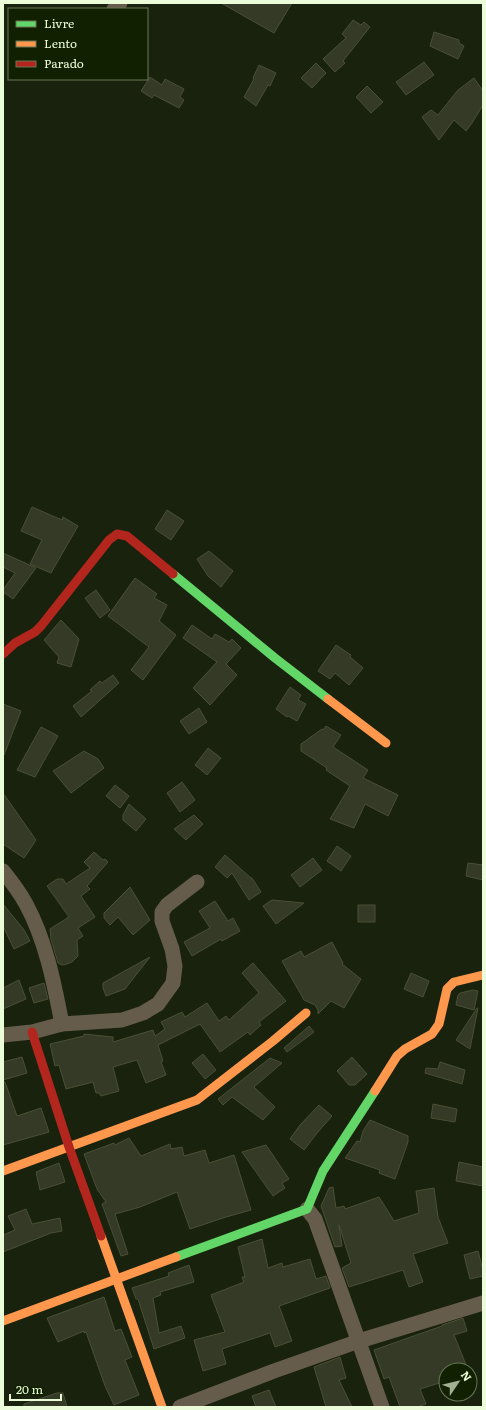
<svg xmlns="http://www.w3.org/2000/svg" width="486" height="1410" font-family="Literata,serif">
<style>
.building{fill:#343a25;stroke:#4a4f35}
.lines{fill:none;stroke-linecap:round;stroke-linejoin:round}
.street{stroke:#665c4c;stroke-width:15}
.fast{stroke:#63d668;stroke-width:9}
.slow{stroke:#ff974d;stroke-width:9}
.jam{stroke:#b3261e;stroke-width:9}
</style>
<rect width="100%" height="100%" fill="#19220d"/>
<g class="building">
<polygon points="221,3 292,3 274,33"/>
<polygon points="353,20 361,25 364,22 370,27 343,61 345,63 335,72 323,59 346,38 342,34"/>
<polygon points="434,32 459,40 459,43 464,46 458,59 430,46"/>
<polygon points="424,62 434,75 406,95 396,82"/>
<polygon points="316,63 326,73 312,88 301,78"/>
<polygon points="259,65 276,73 270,86 268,85 256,106 244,97 254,79 253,78"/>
<polygon points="150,77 162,85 165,79 184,89 180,97 184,100 179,108 154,95 152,98 141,91"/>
<polygon points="474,78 483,91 483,105 472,123 466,131 454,120 439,140 422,117 431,110 438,115 458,90"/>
<polygon points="367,86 383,102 371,113 356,97"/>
<polygon points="32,507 62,520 63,517 78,526 51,573 30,564 42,540 21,531"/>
<polygon points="167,510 184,521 171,540 155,529"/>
<polygon points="209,551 233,571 221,587 208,576 197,559"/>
<polygon points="3,553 36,568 13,599 3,592 3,590 15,573 3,567"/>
<polygon points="135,578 157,594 154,598 167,605 159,621 176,635 143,680 131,670 149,647 108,616"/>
<polygon points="96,590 110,610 100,618 85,598"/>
<polygon points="61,620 79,639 71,667 57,663 59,657 44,640"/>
<polygon points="192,625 212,639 215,634 229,642 232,639 241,648 226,664 237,675 210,705 193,688 217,662 183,638"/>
<polygon points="336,645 351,655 350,657 363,668 349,685 335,673 330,679 318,671"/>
<polygon points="113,675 119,683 81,717 73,706 92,691 90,690 100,681 102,683"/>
<polygon points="290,687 301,695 298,700 306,704 297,721 288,716 287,717 276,709"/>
<polygon points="3,704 21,711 4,755 3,755"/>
<polygon points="199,708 207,722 189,734 180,721"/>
<polygon points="326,726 341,735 333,747 368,770 363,778 398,795 388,816 365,804 354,828 330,819 350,786 326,770 327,768 301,751 301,744 322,729 323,730"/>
<polygon points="41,727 58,736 35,777 17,770"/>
<polygon points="208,748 221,758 207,775 195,765"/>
<polygon points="84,751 98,759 104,768 71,793 53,771"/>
<polygon points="182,782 195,800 180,812 167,793"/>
<polygon points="115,785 129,796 120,808 106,796"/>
<polygon points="3,793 36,840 24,858 3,844"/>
<polygon points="129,804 146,819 136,831 123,820 123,815"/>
<polygon points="194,815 203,824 186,840 174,829"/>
<polygon points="337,846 351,856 341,871 327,861"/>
<polygon points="94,852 103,860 105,859 108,862 87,886 90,889 81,896 95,917 78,928 83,936 77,940 78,956 72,962 67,964 62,965 58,963 51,939 50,929 69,917 47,886 57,879 63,879 66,884 90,868 84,862"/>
<polygon points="225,855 251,878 252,878 261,892 249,900 232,873 227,878 215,867"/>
<polygon points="313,858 322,870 300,887 291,875"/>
<polygon points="468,863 483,865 483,880 466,876"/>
<polygon points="130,887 150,920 133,935 118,917 110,925 104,918 104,913"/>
<polygon points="272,900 304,903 276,924 263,906"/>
<polygon points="215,901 228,921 233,918 240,931 222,941 221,939 192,956 184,942 210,928 199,911"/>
<polygon points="3,904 24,930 30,941 14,949 3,926"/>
<rect x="358" y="905" width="17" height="17"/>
<polygon points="332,942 343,963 342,964 361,979 344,1008 331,1001 318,1014 318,1010 315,1005 304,1000 282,961 301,951 304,957"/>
<polygon points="150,957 125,989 106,996 103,988 103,983"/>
<polygon points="253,963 286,1001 259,1022 261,1025 250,1035 248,1032 220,1052 200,1024 158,1045 163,1061 161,1062 166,1075 146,1083 137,1060 113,1067 119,1091 101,1096 99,1093 96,1093 93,1082 66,1089 59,1065 55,1066 50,1044 84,1036 84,1034 113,1037 113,1042 153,1030 155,1036 165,1029 161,1022 182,1012 185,1017 207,1003 219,1021 226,1016 229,1020 259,993 242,973"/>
<polygon points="411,973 429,981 423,997 404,989"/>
<polygon points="19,980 26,999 3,1009 3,988"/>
<polygon points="44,983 48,999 34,1003 29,988"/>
<polygon points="473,990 478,991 474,1010 456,1005 458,995 460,993"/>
<polygon points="477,1008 478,1008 470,1049 456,1040"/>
<polygon points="309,1026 314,1032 287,1052 284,1048"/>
<polygon points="203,1054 216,1070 205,1079 192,1063"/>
<polygon points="22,1057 27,1073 3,1080 3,1062"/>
<polygon points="352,1057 367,1074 355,1085 349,1085 337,1071"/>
<polygon points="270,1058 282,1063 254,1087 275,1107 263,1120 232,1097 223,1105 218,1099"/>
<polygon points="440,1062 465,1070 462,1084 425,1073 426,1068 438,1069"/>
<polygon points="3,1082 5,1082 17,1116 41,1108 49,1132 3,1145"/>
<polygon points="433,1104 457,1109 455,1122 431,1118"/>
<polygon points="319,1105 332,1116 317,1133 304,1150 290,1139 300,1125"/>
<polygon points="370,1120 408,1136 408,1142 395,1179 379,1173 380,1170 345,1158 357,1141 360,1142 363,1131"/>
<polygon points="129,1138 141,1156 170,1144 171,1149 182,1147 184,1156 205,1150 209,1163 234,1155 251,1210 226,1217 190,1229 177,1192 140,1207 115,1214 128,1254 121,1256 102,1204 106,1202 97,1189 84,1154 114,1143 115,1145"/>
<polygon points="266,1145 289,1179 282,1183 285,1188 273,1196 242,1152"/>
<polygon points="459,1162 483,1167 483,1186 456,1181"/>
<polygon points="59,1163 65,1182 40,1190 36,1172"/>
<polygon points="333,1187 336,1208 344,1206 345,1209 379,1197 394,1221 419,1213 416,1191 434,1188 438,1217 448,1243 413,1254 423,1282 409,1287 403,1270 349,1287 342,1268 351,1263 339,1225 342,1246 335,1247 321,1206 329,1188"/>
<polygon points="26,1209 32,1224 60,1218 62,1231 51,1233 3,1252 3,1235 15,1230 8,1216"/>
<polygon points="262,1239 268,1268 282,1263 283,1267 310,1259 316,1279 326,1276 330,1288 279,1306 292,1341 275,1347 270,1333 222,1349 226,1364 203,1371 194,1340 225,1332 211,1295 244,1282 242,1277 245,1277 238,1247"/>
<polygon points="478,1251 483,1270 483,1276 470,1279 464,1255"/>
<polygon points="189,1265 194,1282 160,1292 161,1295 153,1298 159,1333 181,1326 185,1338 154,1349 138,1299 136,1299 132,1288 169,1276 168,1273"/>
<polygon points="104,1297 115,1331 121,1329 132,1357 125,1360 139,1395 114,1405 105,1386 86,1332 84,1333 84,1331 58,1342 47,1318"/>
<polygon points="463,1318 467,1331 454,1335 468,1370 446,1370 446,1381 420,1389 426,1404 417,1407 400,1407 389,1377 384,1379 374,1350 442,1326 442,1325"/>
<polygon points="340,1357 346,1378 339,1380 352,1407 326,1407 314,1367"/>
<polygon points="269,1390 276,1407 256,1407 252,1396"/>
<polygon points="57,1393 63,1393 67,1407 24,1407 24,1404"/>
</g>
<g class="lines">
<g class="street">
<polyline points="114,9 120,3"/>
<path d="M3 871C11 881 20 893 26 904 46 941 54 983 62 1024"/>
<polyline points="3,1035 32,1032 62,1024 122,1020 143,1013 158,1004 173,983 175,966 172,949 162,921 162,912 167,905 197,882"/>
<polyline points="307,1209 315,1219 382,1407"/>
<polyline points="180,1407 274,1371 359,1341 483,1303"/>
</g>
<g class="fast">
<polyline points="173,574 275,658 328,699"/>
<polyline points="176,1257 307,1209 323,1171 375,1091"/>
</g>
<g class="slow">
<polyline points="328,699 386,743"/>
<polyline points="375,1091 397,1056 405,1049 432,1034 439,1024 447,989 454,982 483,975"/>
<polyline points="3,1171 197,1100 273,1041 306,1013"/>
<polyline points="101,1236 162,1407"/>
<polyline points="3,1321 176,1257"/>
</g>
<g class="jam">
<polyline points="3,654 15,643 35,632 41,626 109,540 117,534 127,536 173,574"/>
<polyline points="32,1032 69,1147 101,1236"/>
</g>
</g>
<rect width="486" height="1410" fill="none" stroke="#eafcd8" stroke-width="8"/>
<rect x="8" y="8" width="140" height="72" fill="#112000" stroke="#687856"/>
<rect x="16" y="21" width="20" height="6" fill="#63d668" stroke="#687856"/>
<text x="44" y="28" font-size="12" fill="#eafcd8">Livre</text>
<rect x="16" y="41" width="20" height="6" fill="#ff974d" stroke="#687856"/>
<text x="44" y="48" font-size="12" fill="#eafcd8">Lento</text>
<rect x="16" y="61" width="20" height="6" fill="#b3261e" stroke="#687856"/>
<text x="44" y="68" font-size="12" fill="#eafcd8">Parado</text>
<g transform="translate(458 1382) rotate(55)"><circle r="19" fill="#112000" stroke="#687856"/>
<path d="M0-3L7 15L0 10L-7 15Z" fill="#a1b091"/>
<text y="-6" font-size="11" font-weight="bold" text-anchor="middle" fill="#eafcd8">N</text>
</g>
<path d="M10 1394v6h51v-6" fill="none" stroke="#eafcd8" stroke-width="2"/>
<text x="16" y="1394" font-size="12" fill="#eafcd8" stroke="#112000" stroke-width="3" paint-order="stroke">20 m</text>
</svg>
